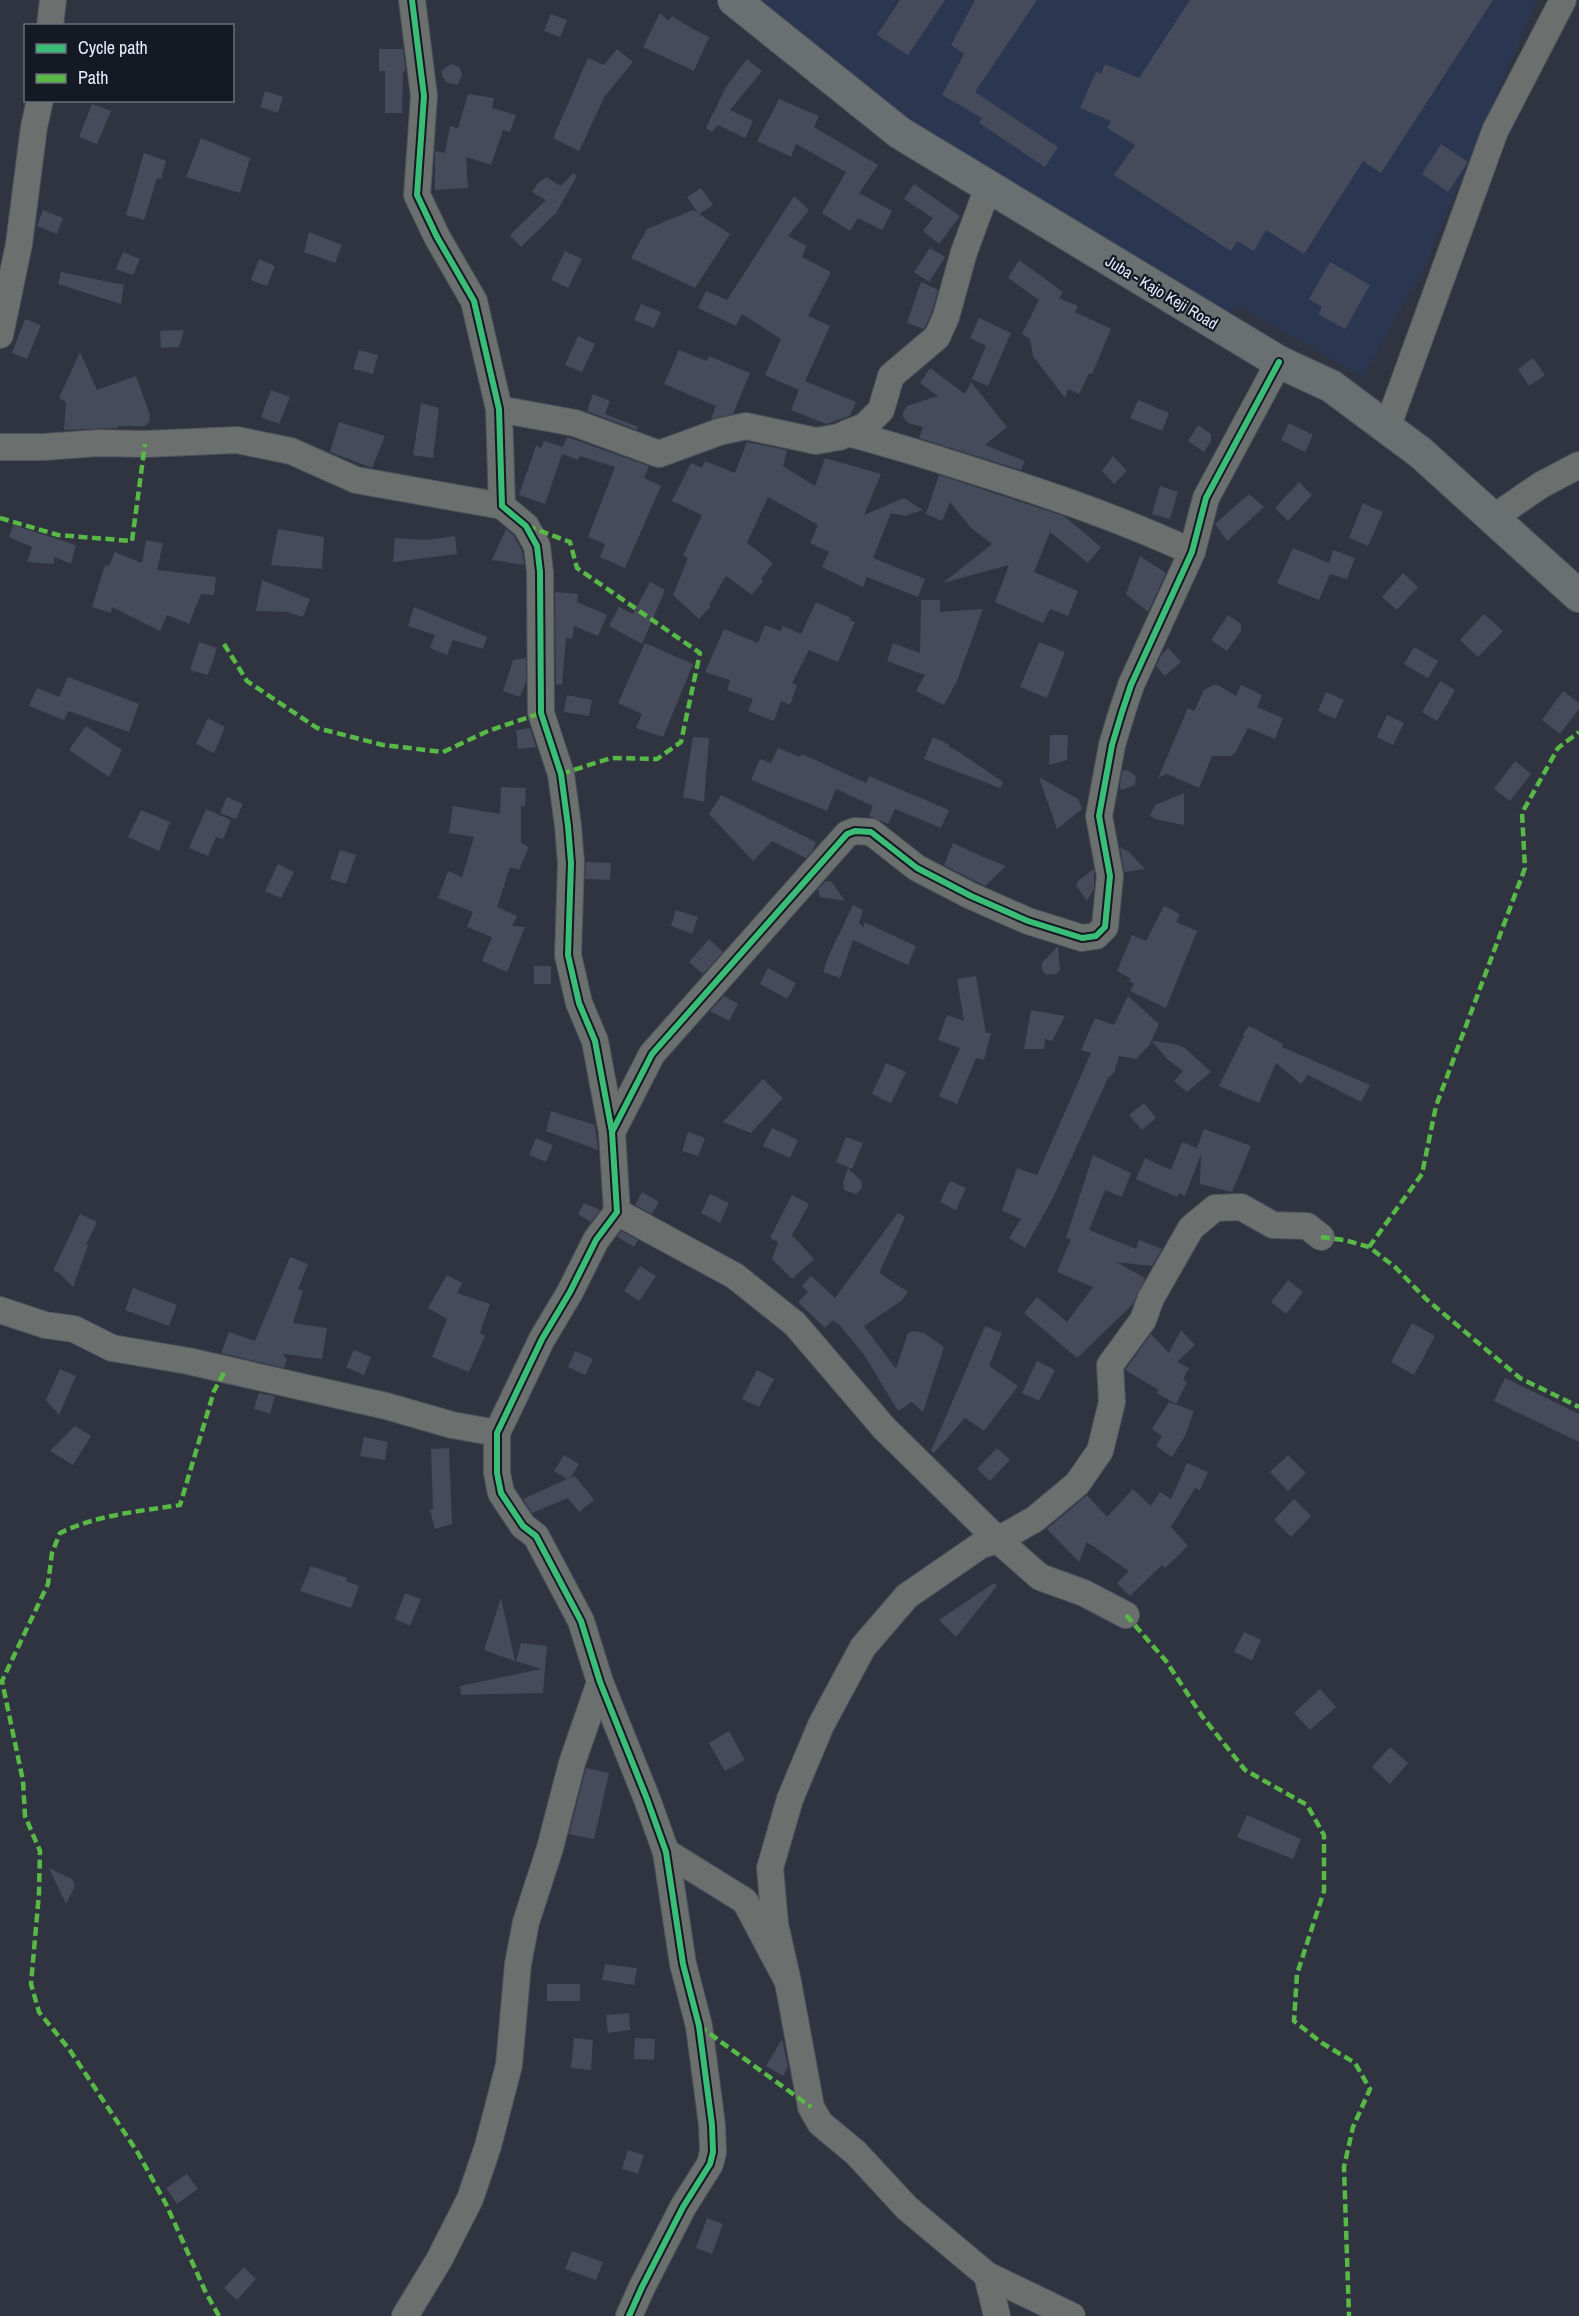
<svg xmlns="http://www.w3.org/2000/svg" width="1579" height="2316" font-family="'Archivo Narrow',sans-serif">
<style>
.built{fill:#2b3650}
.building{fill:#454b5a}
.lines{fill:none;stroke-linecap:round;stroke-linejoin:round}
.minor-casing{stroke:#4e525c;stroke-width:28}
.major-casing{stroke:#4e525c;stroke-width:34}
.minor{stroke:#6b6f6e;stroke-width:26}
.major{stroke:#6a7072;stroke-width:32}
.quiet{stroke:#58b947;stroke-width:4.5;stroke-dasharray:9 4.5;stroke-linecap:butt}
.cycleway-casing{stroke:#141924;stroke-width:10}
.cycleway{stroke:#3abd76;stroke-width:6}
.labels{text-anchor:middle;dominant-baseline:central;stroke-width:4.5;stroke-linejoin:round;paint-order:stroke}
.street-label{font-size:16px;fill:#e5ecfc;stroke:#141924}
</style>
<rect width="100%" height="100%" fill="#2f3440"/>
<polygon class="built" points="718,0 1537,0 1425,266 1363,377 1236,305 1221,328 783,59"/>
<g class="building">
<polygon points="900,0 945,0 908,55 877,35"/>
<polygon points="975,0 1037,0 975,92 1058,147 1045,167 979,123 982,118 942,95 964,54 951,45"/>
<polygon points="1190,0 1493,0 1381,173 1363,161 1304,254 1266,230 1254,251 1237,241 1231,251 1114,175 1135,145 1107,128 1111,121 1080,108 1096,72 1101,74 1105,64 1139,78"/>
<polygon points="660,13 669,21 672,16 691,28 709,37 694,71 643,47"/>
<polygon points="551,14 567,20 560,37 544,31"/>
<polygon points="379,49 403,49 405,67 405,71 403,71 402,113 385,113 385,71 379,71"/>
<polygon points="617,49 633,62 605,96 579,151 553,138 588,58 604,65"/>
<polygon points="747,59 762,71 730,110 753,121 745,138 718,125 712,132 706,128 726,87"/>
<polygon points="451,64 459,67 462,74 458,85 446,82 443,77 441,71"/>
<polygon points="265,91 283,97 278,113 260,107"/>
<polygon points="468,94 494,98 492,108 516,115 510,132 503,130 491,165 466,157 468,188 435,190 435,151 445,153 450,126 458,128"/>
<polygon points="779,99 819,116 814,127 878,165 859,193 892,211 882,230 858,218 850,231 822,213 846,172 796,144 791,157 757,141"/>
<polygon points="92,104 111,111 97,144 79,137"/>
<polygon points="201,138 250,158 240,193 186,177"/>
<polygon points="1441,144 1468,162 1448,192 1422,174"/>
<polygon points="144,153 166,161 161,179 157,178 144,220 126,215"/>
<polygon points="573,173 577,176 556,213 521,247 510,235 546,200 532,192 538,183 546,177 561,186"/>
<polygon points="914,184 960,216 939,244 923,231 933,218 904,199"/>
<polygon points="701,188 713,205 699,214 730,234 695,288 631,258 647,229 693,210 698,213 687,197"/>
<polygon points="794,196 809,210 788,236 807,246 802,257 831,272 808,316 830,326 805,381 856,402 850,416 826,424 791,410 799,390 765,375 781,339 742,314 736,326 698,308 706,291 727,300"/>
<polygon points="43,210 63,218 57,234 37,226"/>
<polygon points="309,232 342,245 335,263 304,252"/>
<polygon points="930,248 945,257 929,282 914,272"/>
<polygon points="565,251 582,259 568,288 551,280"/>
<polygon points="123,252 140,259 133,275 116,269"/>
<polygon points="259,259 275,266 267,286 251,280"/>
<polygon points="1019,260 1063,292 1059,298 1078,306 1075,312 1111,329 1092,374 1089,373 1079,394 1068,389 1065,398 1033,356 1030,339 1022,334 1039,300 1008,278"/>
<polygon points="1330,262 1370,285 1345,329 1318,314 1322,307 1309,299"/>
<polygon points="61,272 124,285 121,304 58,284"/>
<polygon points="921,282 938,290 932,312 924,329 907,323"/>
<polygon points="641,304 661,312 654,328 634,320"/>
<polygon points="979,318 1011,333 988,386 972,379 986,346 970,338"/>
<polygon points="25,319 41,325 27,359 12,353"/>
<polygon points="184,330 179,347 161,348 160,331"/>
<polygon points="578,336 595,344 582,372 565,365"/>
<polygon points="359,350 378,355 373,374 353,369"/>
<polygon points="679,350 707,361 709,356 750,373 733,414 711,419 716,406 664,384"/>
<polygon points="80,352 97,390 136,376 150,415 149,422 145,426 118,426 118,428 64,430 66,402 59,398"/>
<polygon points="1533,358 1545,375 1529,386 1518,369"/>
<polygon points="930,368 965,394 971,382 1007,427 985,445 1025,461 1021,470 919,438 923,427 908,423 903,417 903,413 907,406 938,396 920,383"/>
<polygon points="271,390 290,397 279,424 261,417"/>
<polygon points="593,394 610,401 605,414 638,427 637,430 587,411"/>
<polygon points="1138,400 1169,413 1162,431 1130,418"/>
<polygon points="421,403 439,408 433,458 413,455"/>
<polygon points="339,422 385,436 372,468 330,452"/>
<polygon points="1289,423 1313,435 1305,452 1281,440"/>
<polygon points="1198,425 1211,434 1211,441 1204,452 1188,441"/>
<polygon points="567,437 649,466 644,478 661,486 625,568 600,557 605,544 588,537 615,467 580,456 578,460 562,454 545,504 519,495 536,446 541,448 544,441 563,447"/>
<polygon points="747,442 787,450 783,466 815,486 825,458 881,474 864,515 904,498 923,510 905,516 891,513 873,558 925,579 918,597 867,577 863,587 822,567 829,552 810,543 818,525 768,497 747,543 773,563 761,579 763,581 752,595 726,576 709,605 711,606 699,619 673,595 688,558 683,556 702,515 672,501 691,463 702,468 705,461 735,473"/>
<polygon points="1113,456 1127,471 1114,484 1102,471"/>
<polygon points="939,475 1064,516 1101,547 1088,563 1050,532 1034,572 1078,591 1068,616 1050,609 1043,623 995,602 1009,565 943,583 992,544 971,528 950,502 942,521 926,514"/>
<polygon points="1299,482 1312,495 1288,521 1275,508"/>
<polygon points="1160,486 1178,492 1170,519 1152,514"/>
<polygon points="1249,494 1264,507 1227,541 1215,524"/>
<polygon points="1363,503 1383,512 1368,546 1349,538"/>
<polygon points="13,525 76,545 71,564 54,557 54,564 27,562 32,547 9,537"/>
<polygon points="278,529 324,537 322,569 271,565"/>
<polygon points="506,529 514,536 522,551 524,565 492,560"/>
<polygon points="455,536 457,554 393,562 395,538 427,540"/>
<polygon points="146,540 163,543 157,570 216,577 214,595 201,594 189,624 167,615 160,631 112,607 111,613 92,607 105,565 109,566 115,552 142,563"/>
<polygon points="1293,548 1329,563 1333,550 1355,558 1347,579 1330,574 1319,600 1277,583"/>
<polygon points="1140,556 1166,573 1148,612 1126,594"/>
<polygon points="1403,573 1418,587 1397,610 1382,597"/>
<polygon points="262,580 310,599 303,617 287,612 256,611"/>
<polygon points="650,582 665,590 642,644 609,626 619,607 633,614"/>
<polygon points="555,592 578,594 577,602 607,615 598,636 574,626 572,639 566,638 562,685 556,684"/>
<polygon points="921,600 940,600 940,612 983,609 957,681 944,705 916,691 925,675 887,661 893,643 920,653"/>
<polygon points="816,602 851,618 850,620 855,622 838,662 809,650 792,683 797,685 790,705 781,701 774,721 748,711 753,699 727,690 730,680 705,672 724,629 758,643 765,625 780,631 783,626 801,634"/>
<polygon points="414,607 487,637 483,649 453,640 447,655 430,648 435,635 408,626"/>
<polygon points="1484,614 1503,631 1478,657 1460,640"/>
<polygon points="1228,615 1241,624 1241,631 1227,651 1211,640"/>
<polygon points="199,642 217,648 208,675 190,670"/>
<polygon points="1039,642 1065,652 1047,698 1020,687"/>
<polygon points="645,643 693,664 663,737 636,728 642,714 618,703"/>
<polygon points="1414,647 1438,661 1428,678 1404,664"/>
<polygon points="1168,648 1181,662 1165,676 1156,666 1162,654"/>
<polygon points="526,658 526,682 520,697 503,691 513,660"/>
<polygon points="68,677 139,704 129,732 68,711 64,720 29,706 37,688 59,697"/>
<polygon points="1440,681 1455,690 1437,721 1422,712"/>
<polygon points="1213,685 1218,685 1236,696 1241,685 1262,695 1257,707 1283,718 1275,739 1248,728 1235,753 1231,756 1212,756 1199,788 1167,774 1158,778 1188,708 1194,711 1204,690"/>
<polygon points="1563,691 1579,703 1579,709 1560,734 1542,720"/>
<polygon points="1326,692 1344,700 1335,719 1318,711"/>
<polygon points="567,695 592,700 589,716 564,712"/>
<polygon points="1387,715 1404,723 1393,745 1377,737"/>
<polygon points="208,718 225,727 214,753 196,744"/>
<polygon points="86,726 122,750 109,777 69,750"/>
<polygon points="530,728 536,747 518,749 516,730"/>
<polygon points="1050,735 1068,735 1067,760 1049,765"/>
<polygon points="693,737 709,738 704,802 683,797"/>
<polygon points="933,737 950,745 949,747 956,750 1003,782 1000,788 924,759"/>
<polygon points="778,748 800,757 802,754 866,783 869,776 949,810 941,828 895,809 888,824 869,816 873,806 836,789 827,811 751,780 760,759 771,763"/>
<polygon points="1515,761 1531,774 1510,801 1494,789"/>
<polygon points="1127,770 1136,776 1135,785 1121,790 1120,785 1122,771"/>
<polygon points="1039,777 1078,799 1080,803 1082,809 1057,829"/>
<polygon points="501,787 526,788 525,806 521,806 521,843 529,847 519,870 510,867 497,907 517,916 512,926 525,927 507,972 482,961 492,937 467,927 473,912 438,898 448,871 462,877 474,837 449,833 453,806 500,814"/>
<polygon points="1184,793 1184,825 1158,820 1150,816 1155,805"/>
<polygon points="721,795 816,842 812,851 806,858 772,841 753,861 709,814"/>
<polygon points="227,797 243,804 236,819 220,813"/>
<polygon points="206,809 231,820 223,839 216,837 208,856 189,848"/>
<polygon points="141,810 170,822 159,851 128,837"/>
<polygon points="953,843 981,856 1006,866 985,886 944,865"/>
<polygon points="1120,847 1129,852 1145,869 1124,872"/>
<polygon points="340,850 356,855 346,884 330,879"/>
<polygon points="586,862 611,863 610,880 585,879"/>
<polygon points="278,864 294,872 281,898 265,891"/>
<polygon points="1094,869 1094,889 1087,901 1076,885 1079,880"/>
<polygon points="826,881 831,881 845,901 820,897 818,889"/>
<polygon points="853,905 863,910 859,922 863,928 864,922 916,946 908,965 853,940 840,978 823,972 829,955"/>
<polygon points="1164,906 1180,914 1176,922 1197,931 1166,1008 1130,991 1134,984 1129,981 1131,979 1117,971 1132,935 1146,941"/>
<polygon points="676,910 698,917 692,934 671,926"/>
<polygon points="709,939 723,952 703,974 689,962"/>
<polygon points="1058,946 1060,970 1056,974 1047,975 1042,970 1042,963"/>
<rect x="534" y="966" width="17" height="18"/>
<polygon points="768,968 796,983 787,999 760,984"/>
<polygon points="976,976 986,1033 991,1033 984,1060 976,1058 957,1104 939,1096 960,1048 938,1040 947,1015 964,1021 957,979"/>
<polygon points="724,996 738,1004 729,1021 710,1011"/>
<polygon points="1128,996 1159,1024 1150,1044 1136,1059 1119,1056 1114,1073 1108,1078 1053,1198 1025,1248 1009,1238 1021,1219 1002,1211 1017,1168 1037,1175 1091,1053 1081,1050 1095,1018 1114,1025"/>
<polygon points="1031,1010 1065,1016 1052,1041 1045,1039 1044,1049 1024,1049"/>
<polygon points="1249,1026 1283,1044 1282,1047 1370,1085 1361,1102 1308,1075 1301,1084 1276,1063 1259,1103 1219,1086 1244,1036 1243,1034"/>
<polygon points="1152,1041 1175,1044 1185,1048 1211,1072 1187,1092 1174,1081 1183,1071 1167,1059"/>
<polygon points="886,1063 906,1072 891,1103 872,1094"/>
<polygon points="763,1079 783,1098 751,1133 723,1122"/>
<polygon points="1144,1103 1156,1118 1142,1130 1129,1115"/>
<polygon points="551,1111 595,1125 598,1150 546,1131"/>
<polygon points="772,1128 798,1140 790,1158 763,1146"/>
<polygon points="1204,1129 1251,1146 1232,1192 1200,1184 1201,1154 1185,1196 1179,1193 1177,1197 1136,1179 1145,1158 1171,1170 1182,1142 1197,1148"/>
<polygon points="688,1132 705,1138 698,1156 682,1151"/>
<polygon points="846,1137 863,1143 852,1169 836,1162"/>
<polygon points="536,1138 553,1145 546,1162 529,1155"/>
<polygon points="1093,1155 1131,1173 1122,1197 1105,1190 1089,1230 1136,1249 1139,1240 1162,1249 1152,1266 1116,1262 1145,1278 1133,1304 1077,1358 1024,1313 1037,1297 1067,1322 1093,1287 1057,1272 1071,1239 1066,1238"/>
<polygon points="848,1168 862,1182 862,1188 856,1194 844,1190 843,1183"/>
<polygon points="950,1181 966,1188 956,1210 940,1202"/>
<polygon points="642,1192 659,1202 652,1214 635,1205"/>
<polygon points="710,1194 729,1203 720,1223 701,1213"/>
<polygon points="792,1195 809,1204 792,1235 814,1259 792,1279 772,1259 778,1242 770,1238"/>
<polygon points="584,1203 600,1210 591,1222 578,1214"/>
<polygon points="898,1213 905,1217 879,1273 908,1292 901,1301 864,1326 875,1341 874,1343 876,1342 896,1369 908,1333 915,1331 924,1333 944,1347 923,1412 912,1402 898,1411 865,1356 837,1322 836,1323 833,1320 825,1328 798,1302 808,1292 802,1286 811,1276 835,1298"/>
<polygon points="80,1214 97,1222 86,1245 88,1245 73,1287 58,1272 53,1271"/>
<polygon points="621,1231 638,1240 634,1247 617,1237"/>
<polygon points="290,1257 308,1264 298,1289 303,1291 293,1323 327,1328 322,1359 284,1354 284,1357 287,1358 284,1368 221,1353 229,1332 255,1341"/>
<polygon points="640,1266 656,1276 639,1301 624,1291"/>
<polygon points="447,1275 462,1283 457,1293 490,1304 480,1333 485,1336 469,1372 432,1357 447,1319 428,1308"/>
<polygon points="1288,1280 1303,1292 1286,1314 1271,1302"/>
<polygon points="133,1288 177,1305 169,1326 125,1310"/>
<polygon points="1412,1323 1435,1336 1414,1375 1391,1362"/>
<polygon points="985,1326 1002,1333 989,1366 1018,1386 984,1431 965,1418 934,1453 931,1451"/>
<polygon points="1181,1330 1195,1345 1177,1362 1189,1368 1183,1379 1187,1382 1176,1404 1157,1393 1159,1390 1125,1370 1151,1334 1169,1353"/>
<polygon points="354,1350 371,1357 364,1375 346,1367"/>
<polygon points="575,1351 593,1359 585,1375 568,1367"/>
<polygon points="1037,1361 1055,1370 1039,1401 1022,1393"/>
<polygon points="60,1369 76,1376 59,1415 46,1400"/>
<polygon points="757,1370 774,1379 759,1407 742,1399"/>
<polygon points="1505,1378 1579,1414 1579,1442 1494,1401"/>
<polygon points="259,1393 275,1396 270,1414 254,1409"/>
<polygon points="1169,1402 1194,1411 1185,1436 1172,1457 1156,1446 1162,1436 1152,1429"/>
<polygon points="75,1426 91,1436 73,1465 50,1451"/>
<polygon points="364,1437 388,1442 385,1460 360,1456"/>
<polygon points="449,1448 452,1524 435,1529 430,1510 433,1509 431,1449"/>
<polygon points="997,1448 1010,1460 990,1481 977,1469"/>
<polygon points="564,1455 579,1464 571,1478 575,1476 594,1500 579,1512 568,1498 532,1513 523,1499 567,1479 554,1471"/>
<polygon points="1288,1455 1306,1473 1288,1491 1270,1472"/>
<polygon points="1187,1463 1208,1472 1200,1490 1195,1488 1171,1527 1188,1546 1165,1568 1162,1565 1130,1596 1117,1583 1129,1571 1087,1542 1079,1562 1047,1529 1087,1495 1107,1517 1133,1489 1151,1506 1160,1492 1171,1499"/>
<polygon points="1294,1499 1311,1516 1291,1537 1274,1520"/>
<polygon points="311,1566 347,1578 346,1581 359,1586 351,1608 300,1591"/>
<polygon points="994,1583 997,1586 956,1637 939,1620"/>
<polygon points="405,1593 421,1599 410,1626 395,1619"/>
<polygon points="501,1598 515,1661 484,1650"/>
<polygon points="1244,1632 1261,1640 1252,1660 1234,1652"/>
<polygon points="521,1643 547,1646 543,1693 461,1695 460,1686 541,1669 516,1661"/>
<polygon points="1320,1689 1336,1707 1310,1730 1294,1713"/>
<polygon points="729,1731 745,1760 725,1771 709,1743"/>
<polygon points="1390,1747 1408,1763 1390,1784 1372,1767"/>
<polygon points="586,1768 609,1773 594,1839 569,1834"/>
<polygon points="1247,1815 1301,1839 1293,1859 1237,1837"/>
<polygon points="49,1868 72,1879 75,1886 66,1904"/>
<polygon points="605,1964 637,1968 634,1985 602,1980"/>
<rect x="547" y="1984" width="33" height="17"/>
<polygon points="629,2013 630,2030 608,2033 606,2015"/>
<polygon points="574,2038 593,2040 591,2070 571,2068"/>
<polygon points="635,2038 655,2039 654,2060 634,2059"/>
<polygon points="782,2039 788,2067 783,2076 766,2066"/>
<polygon points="628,2150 644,2155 638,2174 622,2169"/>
<polygon points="187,2174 198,2189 177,2204 166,2188"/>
<polygon points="707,2218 723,2224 712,2254 696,2248"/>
<polygon points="572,2251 603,2262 596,2280 565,2269"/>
<polygon points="244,2267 256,2279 237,2300 224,2288"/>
</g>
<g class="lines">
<defs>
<g id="minor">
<polyline points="412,0 424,96 417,195 437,237 474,301 499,409 502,506 526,526 537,546 540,572 541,713 561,774 568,826 571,863 568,955 579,1003 595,1041 612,1132 617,1212 596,1240 570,1292 542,1339 497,1433 497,1473 501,1493 523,1526 536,1536 581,1621 600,1682 647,1799 666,1852 683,1964 699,2026 712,2125 713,2152 710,2164 683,2207 642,2287 629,2316"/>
<polyline points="50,26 53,0"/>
<polyline points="0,335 19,244 34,127 40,100"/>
<polyline points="499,409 575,423 659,454 719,432 746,426 816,441 839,437 865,426 881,410 891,376 937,337 946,317 964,252 988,187"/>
<polyline points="1387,428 1495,131 1563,0"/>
<path d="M847 433C894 445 941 460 987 475 1057 497 1126 521 1192 552"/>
<polyline points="0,447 43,447 99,443 145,444 237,440 291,451 356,480 502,506"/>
<polyline points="1493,518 1541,485 1579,465"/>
<polyline points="612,1132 652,1054 847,834 855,831 871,832 917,868 971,896 1028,921 1082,938 1096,936 1105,927 1110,876 1099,816 1112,745 1122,712 1131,685 1192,552 1206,498 1279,362"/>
<polyline points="617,1212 735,1276 795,1324 884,1428 998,1540 981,1545 907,1596 863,1647 821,1725 790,1799 770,1868 775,1924 788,1982"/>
<polyline points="0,1310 45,1325 74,1329 112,1348 188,1361 386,1406 452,1425 497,1433"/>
<polyline points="1126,1615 1084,1593 1040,1577 998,1540 1035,1519 1077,1484 1100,1451 1112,1402 1110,1365 1143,1320 1151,1298 1191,1228 1215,1208 1241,1207 1273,1225 1307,1226 1321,1237"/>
<polyline points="666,1852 745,1901 788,1982 811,2107 820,2123 856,2153 907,2208 987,2275 1072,2316"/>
<polyline points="987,2275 997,2316"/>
<polyline points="405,2316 439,2260 470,2199 488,2146 509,2065 518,1964 526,1922 550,1848 572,1763 600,1682"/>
</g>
<polyline id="major" points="734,0 900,133 1279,362 1331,386 1421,453 1579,596"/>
</defs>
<use href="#minor" class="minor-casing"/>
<use href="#major" class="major-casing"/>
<use href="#minor" class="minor"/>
<use href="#major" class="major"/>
<g class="quiet">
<polyline points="0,518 58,535 132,541 145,444"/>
<polyline points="527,526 570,542 577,568 700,653 681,742 657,759 611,758 561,774"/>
<polyline points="224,644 247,681 317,728 383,745 443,752 488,731 541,713"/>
<polyline points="1321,1237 1344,1240 1369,1247 1395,1267 1426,1299 1520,1378 1579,1407"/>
<polyline points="1369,1247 1422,1174 1436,1106 1525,868 1522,813 1558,748 1579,732"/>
<polyline points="1126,1615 1166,1661 1202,1716 1245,1770 1307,1805 1324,1835 1324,1891 1297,1974 1294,2021 1322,2043 1355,2063 1370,2089 1353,2127 1344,2167 1349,2316"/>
<polyline points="699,2026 811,2107"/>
<path d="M219 2316 206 2293 166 2204 138 2153 69 2049 39 2012 31 1984 39 1893 40 1851 25 1816 23 1781 2 1681 48 1584 52 1553 60 1533C97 1515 140 1511 180 1505L214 1391 225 1371"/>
</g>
<defs>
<g id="cycleway">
<polyline points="412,0 424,96 417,195 437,237 474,301 499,409 502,506 526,526 537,546 540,572 541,713 561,774 568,826 571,863 568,955 579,1003 595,1041 612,1132 617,1212 596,1240 570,1292 542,1339 497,1433 497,1473 501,1493 523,1526 536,1536 581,1621 600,1682 647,1799 666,1852 683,1964 699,2026 712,2125 713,2152 710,2164 683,2207 642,2287 629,2316"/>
<polyline points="612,1132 652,1054 847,834 855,831 871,832 917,868 971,896 1028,921 1082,938 1096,936 1105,927 1110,876 1099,816 1112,745 1122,712 1131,685 1192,552 1206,498 1279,362"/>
</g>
</defs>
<use href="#cycleway" class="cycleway-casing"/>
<use href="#cycleway" class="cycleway"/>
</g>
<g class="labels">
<g class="street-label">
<text transform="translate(1162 292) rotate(31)">Juba - Kajo Keji Road</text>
</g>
</g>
<rect x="24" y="24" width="210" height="78" fill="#141924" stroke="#686d7a" stroke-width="1.5"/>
<rect x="36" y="44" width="30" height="9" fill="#3abd76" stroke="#686d7a" stroke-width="1.5"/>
<text x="78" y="54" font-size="18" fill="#e5ecfc">Cycle path</text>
<rect x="36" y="74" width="30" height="9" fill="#58b947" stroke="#686d7a" stroke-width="1.5"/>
<text x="78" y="84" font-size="18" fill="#e5ecfc">Path</text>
</svg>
